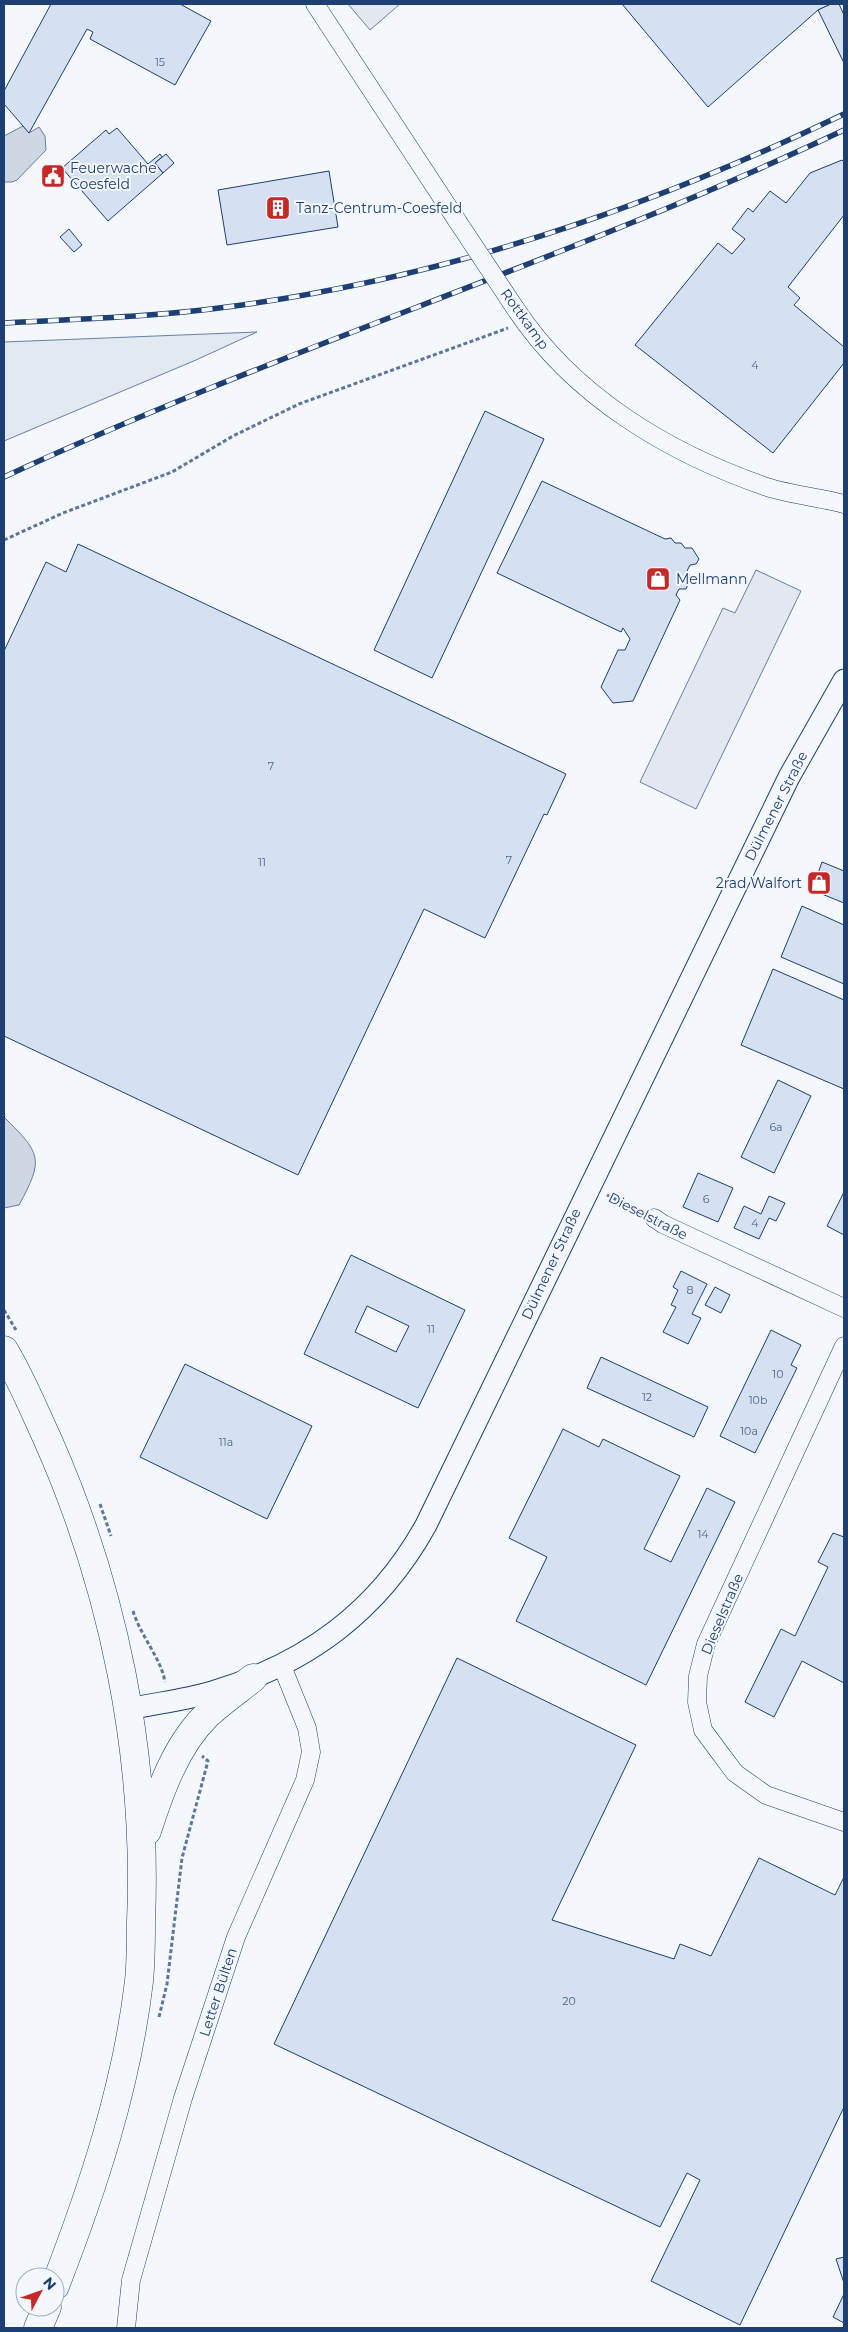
<svg xmlns="http://www.w3.org/2000/svg" width="848" height="2332" font-family="Montserrat,sans-serif">
<style>
.green{fill:#e3e9f0;stroke:#687fa3}
.parking{fill:#e3e8f0;stroke:#687fa3}
.water{fill:#cfd7e4;stroke:#687fa3}
.building{fill:#d5e0f0;stroke:#1d3f73;fill-rule:evenodd}
.lines{fill:none;stroke-linecap:round;stroke-linejoin:round}
.minor-casing{stroke:#1d3f73;stroke-width:19}
.tertiary-casing{stroke:#1d3f73;stroke-width:23}
.primary-casing{stroke:#1d3f73;stroke-width:29}
.path{stroke:#5e769c;stroke-width:3;stroke-dasharray:4 2.5;stroke-linecap:butt}
.minor{stroke:#f4f7fb;stroke-width:18}
.tertiary{stroke:#f4f7fb;stroke-width:21}
.primary{stroke:#f4f7fb;stroke-width:28}
.rail-casing{stroke:#1d3f73;stroke-width:5.5}
.rail{stroke:#f4f7fb;stroke-width:4;stroke-dasharray:11;stroke-linecap:butt}
.minor-bridge-casing{stroke:#1d3f73;stroke-width:19;stroke-linecap:butt}
.minor-bridge{stroke:#f4f7fb;stroke-width:18}
.labels{text-anchor:middle;dominant-baseline:central;stroke-width:4;stroke-linejoin:round;paint-order:stroke}
.number-label{font-size:11px;fill:#4b6792}
.poi-label{font-size:14px;fill:#1d3f73;stroke:#f4f7fb;text-anchor:start}
.street-label{font-size:14px;fill:#1d3f73;stroke:#f4f7fb}
</style>
<rect width="100%" height="100%" fill="#f4f7fb"/>
<polygon class="green" points="257,332 196,360 4,441 4,342"/>
<g class="parking">
<polygon points="348,4 400,4 370,30"/>
<polygon points="756,570 801,591 696,809 640,782 723,608 735,613"/>
</g>
<g class="water">
<polygon points="23,126 29,133 39,127 45,136 46,150 17,180 12,182 4,182 4,136"/>
<path d="M4 1117C40 1153 45 1158 19 1205L4 1208Z"/>
</g>
<g class="building">
<polygon points="51,4 180,4 211,21 175,85 90,39 93,32 87,29 29,133 4,104 4,91"/>
<polygon points="622,4 831,4 818,10 708,107"/>
<polygon points="831,4 839,4 844,15 844,63 818,10"/>
<polygon points="117,128 148,164 160,154 162,157 155,163 163,173 108,221 62,168 106,130 109,134"/>
<polygon points="166,154 174,163 163,173 155,163"/>
<polygon points="842,160 844,162 844,215 788,287 800,298 794,305 844,347 844,363 773,453 635,345 718,243 732,254 745,239 732,229 748,208 753,212 770,191 786,203 810,173"/>
<polygon points="329,171 338,227 227,245 218,190"/>
<polygon points="69,229 82,245 74,252 60,237"/>
<polygon points="485,411 544,439 432,678 374,650"/>
<polygon points="542,481 665,539 671,538 675,543 681,543 685,548 692,548 699,559 696,564 690,565 687,571 691,577 686,589 679,589 676,595 680,600 633,701 613,703 601,687 618,650 625,650 630,639 623,628 621,632 497,573"/>
<polygon points="78,544 566,774 547,815 544,814 485,938 424,909 298,1175 4,1036 4,651 46,562 66,572"/>
<polygon points="822,862 844,871 844,903 812,890"/>
<polygon points="802,906 844,925 844,984 781,957"/>
<polygon points="773,969 844,1000 844,1089 741,1045"/>
<polygon points="778,1080 811,1096 774,1173 741,1157"/>
<polygon points="698,1173 733,1188 718,1222 683,1207"/>
<polygon points="844,1192 844,1235 827,1226"/>
<polygon points="769,1196 785,1203 776,1221 769,1218 759,1239 734,1228 744,1206 761,1214"/>
<path d="M351 1255 465 1310 418 1408 304 1354ZM367 1306 409 1326 396 1352 355 1332Z"/>
<polygon points="681,1271 707,1284 692,1314 701,1318 688,1344 663,1332 676,1307 671,1305 678,1290 673,1287"/>
<polygon points="715,1287 730,1295 721,1313 705,1305"/>
<polygon points="771,1330 801,1345 791,1365 797,1368 755,1453 720,1436"/>
<polygon points="601,1357 708,1407 694,1437 587,1388"/>
<polygon points="185,1364 312,1426 267,1519 140,1457"/>
<polygon points="563,1429 599,1447 603,1439 680,1476 644,1549 671,1562 707,1488 735,1502 646,1685 516,1621 547,1557 509,1538"/>
<polygon points="833,1533 844,1537 844,1683 802,1661 774,1717 745,1702 781,1629 795,1636 828,1567 818,1562"/>
<polygon points="457,1658 636,1745 552,1920 674,1959 680,1944 711,1956 759,1858 835,1895 844,1877 844,2107 740,2325 651,2281 700,2180 687,2173 660,2227 274,2044"/>
<polygon points="844,2257 844,2283 836,2259"/>
<polygon points="844,2294 844,2323 833,2317"/>
</g>
<g class="lines">
<defs>
<g id="minor">
<polyline points="315,4 458,222"/>
<path d="M515 308C573 396 668 453 767 487 791 495 819 497 844 504"/>
<polyline points="654,1218 663,1224 844,1308"/>
<polyline points="844,1346 706,1644 698,1676 697,1702 703,1730 720,1753 735,1773 766,1795 844,1822"/>
<polyline points="126,2328 131,2280 183,2098 236,1937 305,1780 311,1752 307,1728 282,1666"/>
</g>
<path id="tertiary" d="M129 1709C157 1703 185 1700 212 1692 306 1664 378 1612 426 1525L789 777 844 680"/>
<g id="primary">
<path d="M4 1350C21 1378 33 1408 47 1438 114 1589 148 1756 141 1922 141 1942 141 1961 139 1981 127 2085 93 2188 55 2286"/>
<path d="M147 1831C160 1791 176 1745 207 1715 221 1702 238 1690 253 1678"/>
<polyline points="38,2328 47,2307"/>
</g>
</defs>
<use href="#minor" class="minor-casing"/>
<use href="#tertiary" class="tertiary-casing"/>
<use href="#primary" class="primary-casing"/>
<g class="path">
<polyline points="4,540 63,513 172,472 233,436 299,404 508,328"/>
<polyline points="607,1195 640,1211"/>
<polyline points="4,1310 16,1330"/>
<polyline points="100,1504 111,1536"/>
<path d="M133 1611C141 1637 161 1658 165 1682"/>
<polyline points="159,2017 167,1984 182,1858 208,1761 202,1756"/>
</g>
<use href="#minor" class="minor"/>
<use href="#tertiary" class="tertiary"/>
<use href="#primary" class="primary"/>
<defs>
<g id="rail">
<path d="M4 323C78 319 153 317 227 307 441 279 650 208 844 114"/>
<path d="M4 477C279 349 570 260 844 130"/>
</g>
</defs>
<use href="#rail" class="rail-casing"/>
<use href="#rail" class="rail"/>
<defs>
<polyline id="minor-bridge" points="458,222 515,308"/>
</defs>
<use href="#minor-bridge" class="minor-bridge-casing"/>
<use href="#minor-bridge" class="minor-bridge"/>
</g>
<defs>
<symbol id="civic-square" viewBox="-11 -11 22 22"><rect x="-9" y="-9" width="18" height="18" rx="4" fill="#c62828" stroke="#f4f7fb"/><path d="M-.6-6.5H3V-4.5H.6V-3L4-1V1h2V6H-6V1h2V-1L-.6-3ZM-1.2 2.5V6h2.4V2.5Z" fill="#fff"/></symbol>
<symbol id="building-square" viewBox="-11 -11 22 22"><rect x="-9" y="-9" width="18" height="18" rx="4" fill="#c62828" stroke="#f4f7fb"/><path d="M-4-6H4V6H1V3H-1V6H-4ZM-2.5-4.3h1.7v1.8h-1.7ZM.8-4.3h1.7v1.8H.8ZM-2.5-1h1.7V.8h-1.7ZM.8-1h1.7V.8H.8Z" fill="#fff"/></symbol>
<symbol id="shop-square" viewBox="-11 -11 22 22"><rect x="-9" y="-9" width="18" height="18" rx="4" fill="#c62828" stroke="#f4f7fb"/><path d="M-5-2.5h2.3a2.7 3.5 0 0 1 5.4 0H5L5.5 6h-11ZM-1.5-2.5h3a1.5 2.3 0 0 0-3 0Z" fill="#fff"/></symbol>
</defs>
<g fill-rule="evenodd">
<use href="#civic-square" x="39" y="162" width="28" height="28"/>
<use href="#building-square" x="264" y="194" width="28" height="28"/>
<use href="#shop-square" x="644" y="565" width="28" height="28"/>
<use href="#shop-square" x="805" y="869" width="28" height="28"/>
</g>
<g class="labels">
<g class="number-label">
<text x="160" y="62">15</text>
<text x="755" y="365">4</text>
<text x="271" y="766">7</text>
<text x="509" y="860">7</text>
<text x="262" y="862">11</text>
<text x="776" y="1127">6a</text>
<text x="706" y="1199">6</text>
<text x="755" y="1223">4</text>
<text x="690" y="1290">8</text>
<text x="431" y="1329">11</text>
<text x="778" y="1374">10</text>
<text x="647" y="1397">12</text>
<text x="758" y="1400">10b</text>
<text x="749" y="1431">10a</text>
<text x="226" y="1442">11a</text>
<text x="703" y="1534">14</text>
<text x="569" y="2001">20</text>
</g>
<g class="poi-label">
<text x="70" y="168">Feuerwache<tspan x="70" dy="16">Coesfeld</tspan></text>
<text x="296" y="208">Tanz-Centrum-Coesfeld</text>
<text x="676" y="579">Mellmann</text>
<text x="802" y="883" text-anchor="end">2rad Walfort</text>
</g>
<g class="street-label">
<text transform="translate(525 319) rotate(54)">Rottkamp</text>
<text transform="translate(776 806) rotate(-63)">Dülmener Straße</text>
<text transform="translate(648 1216) rotate(27)">Dieselstraße</text>
<text transform="translate(551 1264) rotate(-65)">Dülmener Straße</text>
<text transform="translate(722 1614) rotate(-67)">Dieselstraße</text>
<text transform="translate(218 1992) rotate(-72)">Letter Bülten</text>
</g>
</g>
<rect width="848" height="2332" fill="none" stroke="#1d3f73" stroke-width="10"/>
<g transform="translate(40 2292) rotate(49)"><circle r="24" fill="#f4f7fb" stroke="#9eadc5"/>
<path d="M0-4L9 19L0 12L-9 19Z" fill="#c62828"/>
<text y="-8" font-size="14" font-weight="bold" text-anchor="middle" fill="#1d3f73">N</text>
</g>
</svg>
